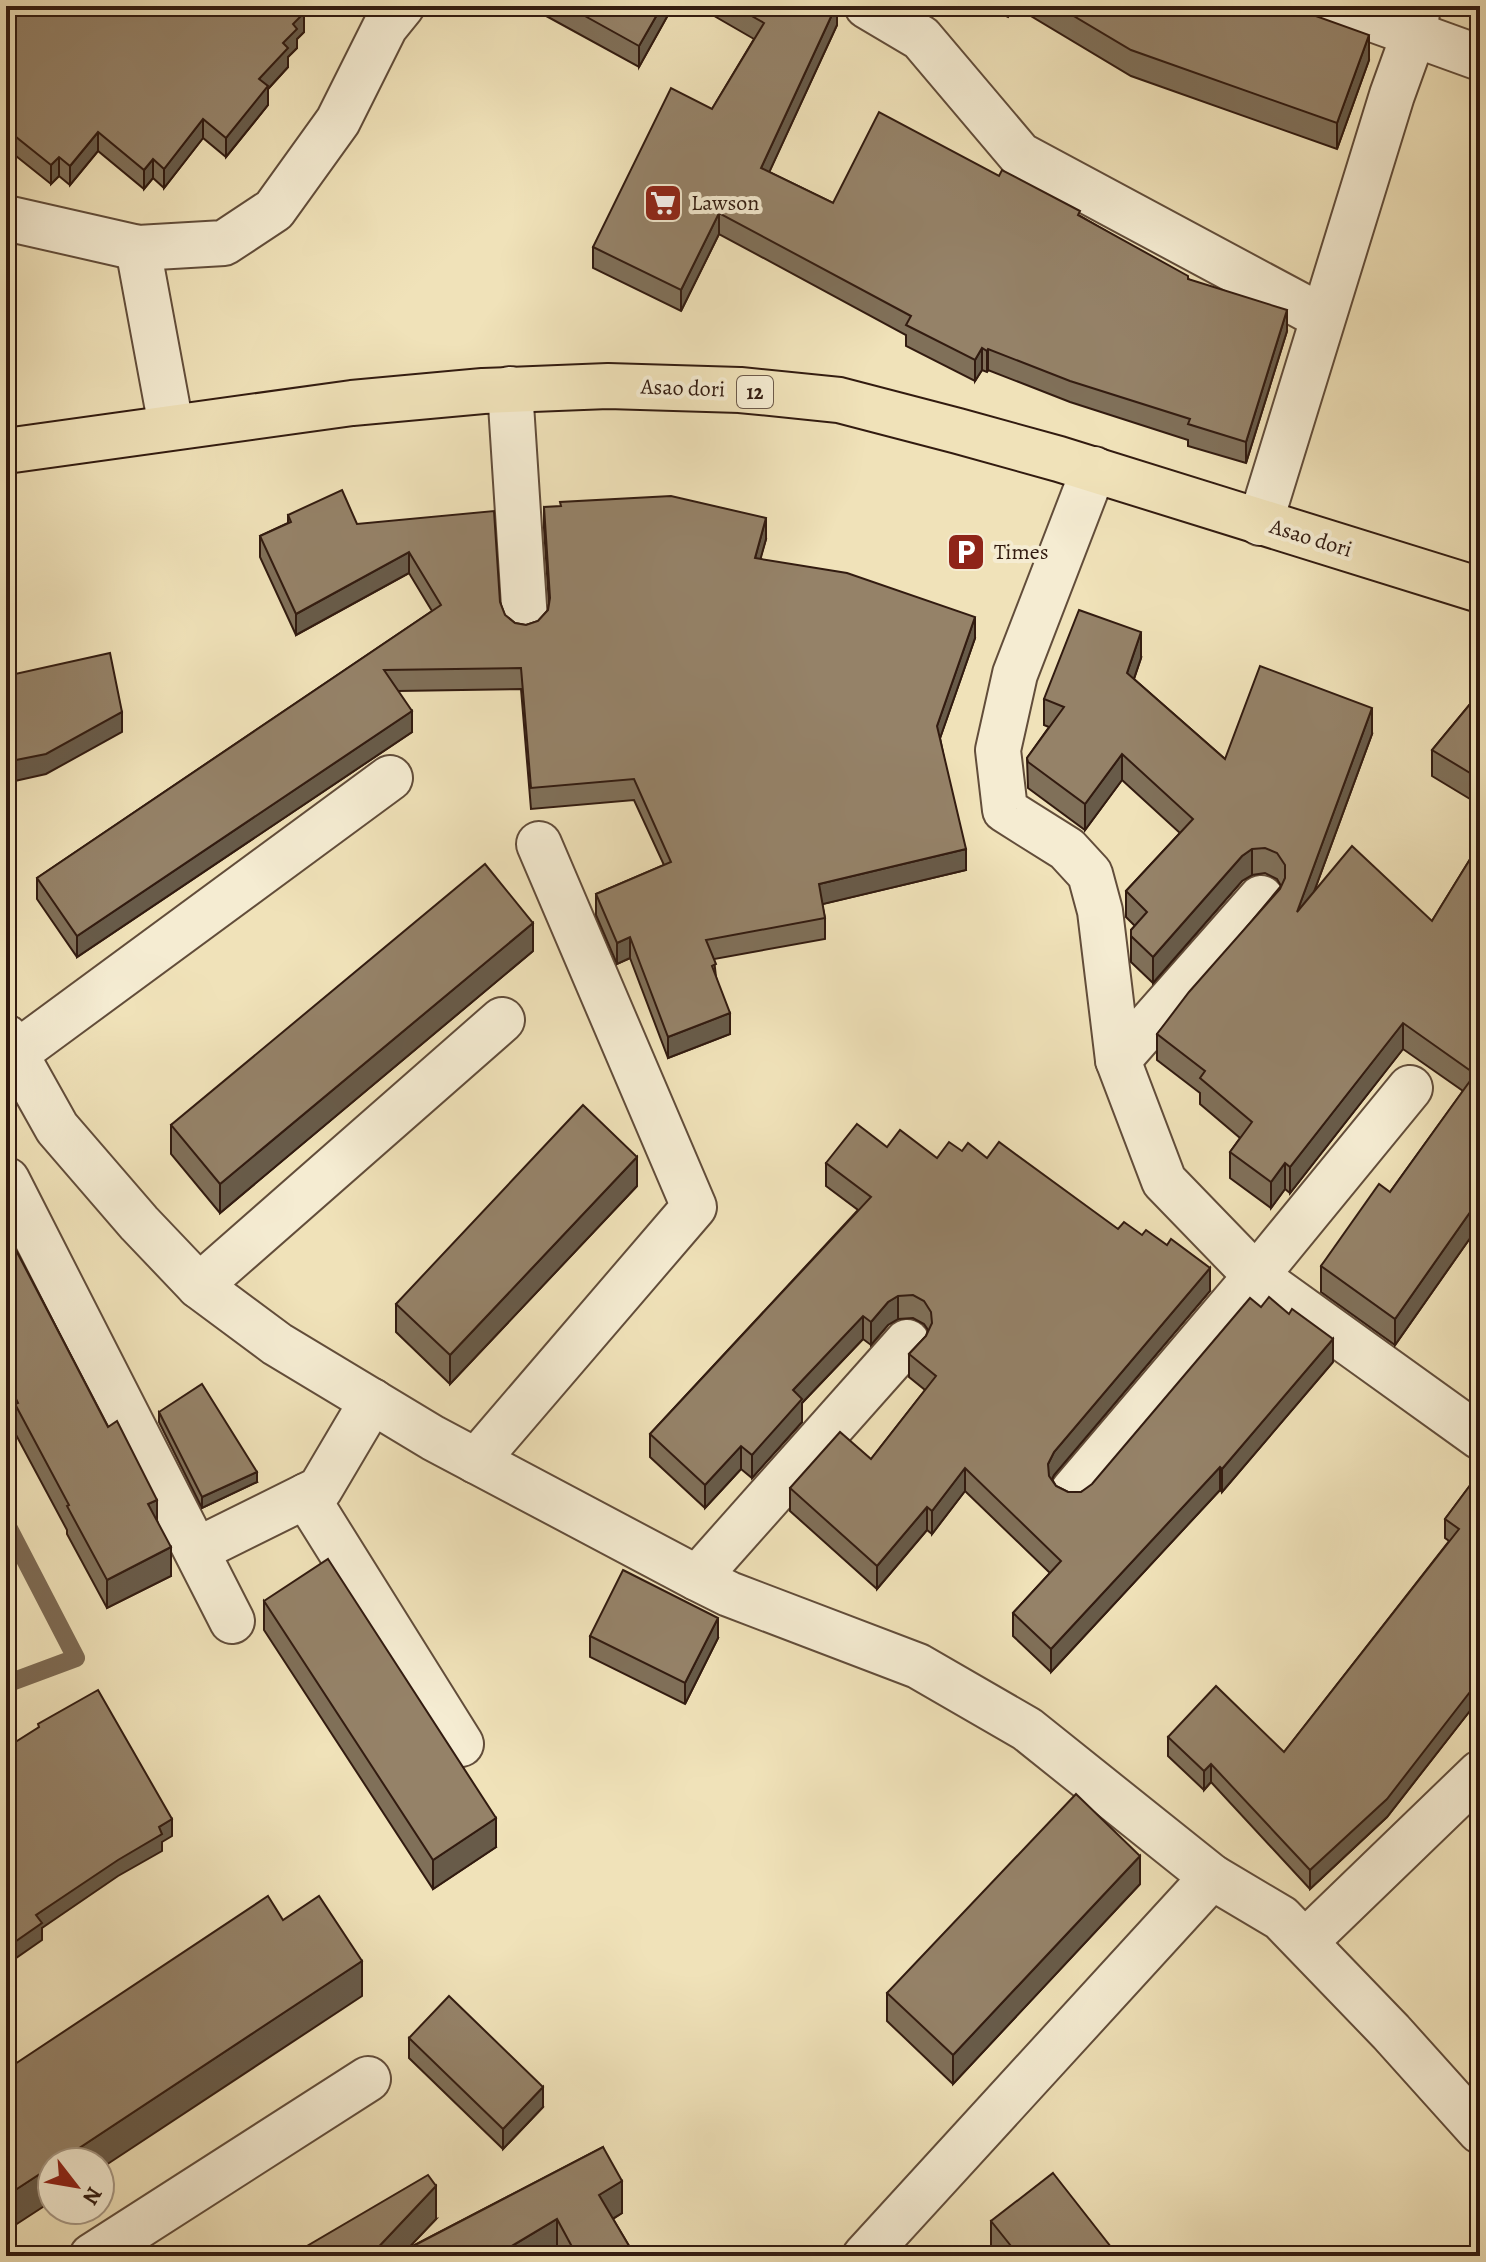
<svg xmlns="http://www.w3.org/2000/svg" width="1486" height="2262" font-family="Alegreya,serif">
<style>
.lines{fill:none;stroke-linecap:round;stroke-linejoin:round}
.stream{stroke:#7d6a53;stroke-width:18}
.minor-casing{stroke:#624d3a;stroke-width:48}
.major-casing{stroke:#321b10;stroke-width:48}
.minor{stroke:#f5ecd2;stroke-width:44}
.major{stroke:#f0e2b9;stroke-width:44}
.wall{fill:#807059;stroke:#321b10;stroke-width:2}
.shaded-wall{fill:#685b49;stroke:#321b10;stroke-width:2}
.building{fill:#958268;stroke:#321b10;stroke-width:2}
.labels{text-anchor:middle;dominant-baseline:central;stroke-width:8;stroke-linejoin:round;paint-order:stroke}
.shield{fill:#f5ecd2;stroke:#6c5a4a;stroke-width:2}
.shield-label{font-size:20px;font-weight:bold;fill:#321b10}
.poi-label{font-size:22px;fill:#321b10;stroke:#f5ecd2;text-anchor:start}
.street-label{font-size:22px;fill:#321b10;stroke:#f5ecd2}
</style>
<rect width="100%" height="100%" fill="#f0e2b9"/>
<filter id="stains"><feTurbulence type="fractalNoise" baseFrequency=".0025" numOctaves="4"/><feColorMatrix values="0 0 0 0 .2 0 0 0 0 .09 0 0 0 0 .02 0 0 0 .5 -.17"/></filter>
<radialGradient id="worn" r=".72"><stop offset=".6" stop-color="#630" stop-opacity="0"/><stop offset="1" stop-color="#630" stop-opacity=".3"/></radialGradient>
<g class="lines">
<polyline class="stream" points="6,1523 76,1658 6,1684"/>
<defs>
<g id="minor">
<polyline points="867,6 921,38 1020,155 1322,317"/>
<polyline points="1336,6 1480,58"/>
<polyline points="6,218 138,248 224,243 274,210 338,121 385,27 402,6"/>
<polyline points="138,248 171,426"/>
<polyline points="510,389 525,621"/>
<polyline points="1094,469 1015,674 998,750 1005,810 1067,849 1090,874 1100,911 1118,1060 1164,1181 1256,1276 1480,1437"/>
<polyline points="1260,523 1392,95 1414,34 1418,6"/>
<polyline points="6,1037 57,1128 139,1223 199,1286 277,1344 433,1438 697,1578 729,1594 918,1666 1027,1729 1212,1877 1281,1918 1391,2032 1480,2131"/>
<polyline points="15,1054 390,778"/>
<polyline points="1118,1060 1261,898"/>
<polyline points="7,1180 232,1621"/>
<polyline points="199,1286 502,1020"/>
<polyline points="476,1461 694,1207 539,844"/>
<polyline points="1073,1491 1256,1276 1410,1088"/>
<polyline points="306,1496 461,1744"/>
<polyline points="197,1550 320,1489 372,1401"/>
<polyline points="697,1578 907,1342"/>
<polyline points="1305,1942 1480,1773"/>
<polyline points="92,2256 368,2079"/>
<polyline points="865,2256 1212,1877"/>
</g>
<polyline id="major" points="6,451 352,403 483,391 608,386 740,390 839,400 958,431 1059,459 1480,590"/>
</defs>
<use href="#minor" class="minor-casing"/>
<use href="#major" class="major-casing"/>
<use href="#minor" class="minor"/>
<use href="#major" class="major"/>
</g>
<g class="wall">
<polygon points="6,6 304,15 304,32 297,39 297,48 288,57 288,67 268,89 268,105 226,157 203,138 164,188 153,178 144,189 98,151 70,185 59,176 51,184 11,152"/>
<polygon points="528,6 673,6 639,67"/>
<polygon points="697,6 837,6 837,25 769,172 833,203 999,176 1080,216 1188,279 1287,331 1246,463 1188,446 1188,440 1070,402 988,370 987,372 982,370 975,381 906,346 906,335 719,234 681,311 593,268 593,247 712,109 754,39"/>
<polygon points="985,6 1013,6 1008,17"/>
<polygon points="1014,6 1288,6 1369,60 1337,149 1131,76"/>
<polygon points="544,507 766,539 760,559 975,638 940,738 966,870 822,904 825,918 825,939 714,959 716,977 730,1034 668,1058 630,958 617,964 596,915 596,894 664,865 634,800 531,809 521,689 398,691 412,732 77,957 37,899 37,878 432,611 409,573 296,635 260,557 260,536 288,523 288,515 357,524 500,602 505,615 515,623 526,625 538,621 548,610 549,604 544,528"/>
<polygon points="1141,658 1134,679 1225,759 1372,734 1314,892 1432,921 1480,843 1480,1224 1395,1345 1321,1292 1321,1266 1390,1192 1463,1091 1403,1049 1290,1193 1285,1189 1271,1208 1230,1178 1230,1152 1240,1138 1200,1104 1200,1093 1157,1060 1157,1034 1281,886 1277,879 1265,873 1252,875 1242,881 1153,983 1131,962 1131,930 1135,926 1126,917 1126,891 1180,833 1122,780 1085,830 1028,788 1027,758 1049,727 1044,725 1044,699"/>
<polygon points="1480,692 1480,805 1432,776 1432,750"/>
<polygon points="533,951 220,1213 171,1154 171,1125"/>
<polygon points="887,1147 937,1158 962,1151 987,1158 1118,1229 1210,1291 1054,1475 1052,1479 1056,1486 1068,1492 1081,1492 1333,1362 1222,1492 1220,1490 1051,1672 1013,1636 1013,1613 1050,1573 965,1491 932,1534 927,1530 877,1589 790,1511 790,1488 871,1459 925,1390 909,1377 909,1354 926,1336 928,1330 924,1324 913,1318 898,1319 888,1325 871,1345 863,1339 802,1403 802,1422 752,1478 741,1469 705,1508 650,1457 650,1434 858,1210 826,1186 826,1163"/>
<polygon points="637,1186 450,1384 396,1332 396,1304"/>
<polygon points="6,1231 157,1520 171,1576 107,1608 67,1534 67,1530 15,1433 15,1425 6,1408"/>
<polygon points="159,1412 257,1482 202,1508 159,1422"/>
<polygon points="1480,1472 1480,1698 1387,1817 1310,1889 1211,1782 1204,1790 1168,1756 1168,1737 1284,1752 1449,1541 1445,1538 1445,1519"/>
<polygon points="264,1601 496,1847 433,1889 264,1630"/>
<polygon points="590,1636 718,1638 685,1704 590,1657"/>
<polygon points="1140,1884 953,2084 887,2021 887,1993"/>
<polygon points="409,2038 543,2107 503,2149 409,2058"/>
<polygon points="603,2147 622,2213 613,2219 635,2256 559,2256 557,2252 290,2256 436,2219 407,2249"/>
<polygon points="991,2221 1118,2256 996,2256 991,2250"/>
</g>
<g class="shaded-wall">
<polygon points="296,6 313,6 304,15 304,32 297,39 297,48 288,57 288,67 268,89 268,105 226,157 226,138 259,79 283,43 293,24"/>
<polygon points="662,6 673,6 639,67 639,46"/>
<polygon points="836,6 837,6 837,25 761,190 761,168"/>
<polygon points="1008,6 1013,6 1008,17"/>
<polygon points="1369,35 1369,60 1337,149 1337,123"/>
<polygon points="203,119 203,138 164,188 164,169"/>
<polygon points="98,132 98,151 70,185 70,166"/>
<polygon points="11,133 11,152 6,158 6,139"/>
<polygon points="59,157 59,176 51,184 51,165"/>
<polygon points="153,159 153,178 144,189 144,170"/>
<polygon points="719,213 719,234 681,311 681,290"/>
<polygon points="1287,310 1287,331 1246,463 1246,442"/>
<polygon points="982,348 982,370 975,381 975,360"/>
<polygon points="988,349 988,370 987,372 987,351"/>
<polygon points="766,518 766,539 755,579 755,558"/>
<polygon points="409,552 409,573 296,635 296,614"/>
<polygon points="975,617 975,638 937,747 937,726"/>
<polygon points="1141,632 1141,658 1127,699 1127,673"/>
<polygon points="1372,708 1372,734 1297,938 1297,912"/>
<polygon points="412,711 412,732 77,957 77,936"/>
<polygon points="122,712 122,732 46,774 6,783 6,762"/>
<polygon points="1122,754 1122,780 1085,830 1085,804"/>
<polygon points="966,849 966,870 819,905 819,884"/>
<polygon points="1252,849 1252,875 1242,881 1153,983 1153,957 1242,856"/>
<polygon points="533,923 533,951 220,1213 220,1184"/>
<polygon points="630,937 630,958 617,964 617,943"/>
<polygon points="730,1013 730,1034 668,1058 668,1037"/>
<polygon points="1403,1023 1403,1049 1290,1193 1290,1167"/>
<polygon points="637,1157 637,1186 450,1384 450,1355"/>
<polygon points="1285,1163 1285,1189 1271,1208 1271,1182"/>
<polygon points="1480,1198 1480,1224 1395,1345 1395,1319"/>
<polygon points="1210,1268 1210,1291 1054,1475 1048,1487 1048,1464 1054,1452"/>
<polygon points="898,1296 898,1319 888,1325 871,1345 871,1322 888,1302"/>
<polygon points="863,1316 863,1339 802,1403 802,1422 752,1478 752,1455 793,1390"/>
<polygon points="1333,1339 1333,1362 1222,1492 1222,1469"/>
<polygon points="741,1446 741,1469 705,1508 705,1485"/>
<polygon points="1220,1467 1220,1490 1051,1672 1051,1649"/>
<polygon points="965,1468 965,1491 932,1534 932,1511"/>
<polygon points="257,1472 257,1482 202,1508 202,1497"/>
<polygon points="157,1500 157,1529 148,1504"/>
<polygon points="927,1507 927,1530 877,1589 877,1566"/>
<polygon points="171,1547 171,1576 107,1608 107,1580"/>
<polygon points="718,1618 718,1638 685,1704 685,1683"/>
<polygon points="1480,1679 1480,1698 1387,1817 1310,1889 1310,1870"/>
<polygon points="1211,1764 1211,1782 1204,1790 1204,1771"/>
<polygon points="496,1818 496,1847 433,1889 433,1860"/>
<polygon points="172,1819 172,1836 162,1842 162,1851 118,1876 42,1928 42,1940 6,1965 6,1948 36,1915 159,1827"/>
<polygon points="1140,1856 1140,1884 953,2084 953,2055"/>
<polygon points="362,1961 362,1996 100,2169 100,2162 58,2162"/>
<polygon points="543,2087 543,2107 503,2149 503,2129"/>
<polygon points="52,2166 52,2201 6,2231 6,2196"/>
<polygon points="622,2181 622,2213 599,2227 599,2195"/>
<polygon points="436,2186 436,2219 401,2256 370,2256"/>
<polygon points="557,2219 557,2252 550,2256 495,2256"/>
</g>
<g class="building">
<polygon points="6,6 297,6 304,13 293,24 297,29 283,43 288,48 259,79 268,86 226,138 203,119 164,169 153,159 144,170 98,132 70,166 59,157 51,165 11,133 6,139"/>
<polygon points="567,6 662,6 639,46"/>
<polygon points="734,6 836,6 761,168 833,203 879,112 999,176 1002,170 1080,211 1078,215 1188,276 1188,279 1287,310 1246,442 1188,424 1190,419 1070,381 988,349 987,351 982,348 975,360 906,325 911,316 719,213 681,290 593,247 671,88 712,109 764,23"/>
<polygon points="1057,6 1288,6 1369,35 1337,123 1131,50"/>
<polygon points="342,490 357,524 494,511 500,602 505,615 515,623 526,625 538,621 548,610 550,598 544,507 561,506 560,502 671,496 766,518 755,558 847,573 975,617 937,726 966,849 819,884 825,918 706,940 716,964 712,966 730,1013 668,1037 630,937 617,943 596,894 671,862 634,779 531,788 521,668 384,670 412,711 77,936 37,878 441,605 409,552 296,614 260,536 291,522 288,515"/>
<polygon points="1079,610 1141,632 1127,673 1225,759 1260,666 1372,708 1297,912 1352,846 1432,921 1480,843 1480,1198 1395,1319 1321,1266 1379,1184 1390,1192 1475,1074 1403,1023 1290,1167 1285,1163 1271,1182 1230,1152 1252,1122 1200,1078 1205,1071 1157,1034 1189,992 1280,889 1285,878 1285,865 1277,853 1265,848 1252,849 1242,856 1153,957 1131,936 1131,930 1147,912 1126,891 1193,819 1122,754 1085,804 1028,762 1027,758 1064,707 1044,699"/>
<polygon points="110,653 122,712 46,754 6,762 6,676"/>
<polygon points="1480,692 1480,779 1432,750"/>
<polygon points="485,864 533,923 220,1184 171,1125"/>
<polygon points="583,1105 637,1157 450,1355 396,1304"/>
<polygon points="857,1124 887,1147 900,1130 937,1158 949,1142 962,1151 968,1143 987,1158 999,1142 1118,1229 1124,1222 1142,1235 1146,1230 1167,1245 1171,1239 1210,1268 1054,1452 1048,1464 1049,1476 1056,1486 1068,1492 1081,1492 1092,1484 1250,1298 1261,1307 1269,1297 1289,1314 1292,1309 1333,1339 1222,1469 1220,1467 1051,1649 1013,1613 1061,1561 965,1468 932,1511 927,1507 877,1566 790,1488 840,1432 871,1459 936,1376 909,1354 926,1336 932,1323 931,1312 924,1301 913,1295 898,1296 888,1302 871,1322 863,1316 793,1390 802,1399 752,1455 741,1446 705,1485 650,1434 871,1197 826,1163"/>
<polygon points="6,1231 108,1427 117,1421 157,1500 148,1504 171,1547 107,1580 67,1506 69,1505 15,1404 18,1403 6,1379"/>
<polygon points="202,1384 257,1472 202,1497 159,1412"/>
<polygon points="1480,1472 1480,1679 1387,1799 1310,1870 1211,1764 1204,1771 1168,1737 1216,1686 1284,1752 1459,1529 1445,1519"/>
<polygon points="328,1559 496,1818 433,1860 264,1601"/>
<polygon points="623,1570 718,1618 685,1683 590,1636"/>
<polygon points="98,1690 172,1819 159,1827 162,1834 118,1860 36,1915 42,1923 6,1948 6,1748 39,1727 38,1724"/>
<polygon points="1076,1794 1140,1856 953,2055 887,1993"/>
<polygon points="268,1896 283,1920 319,1896 362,1961 58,2162 52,2162 52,2166 6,2196 6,2070"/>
<polygon points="449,1996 543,2087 503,2129 409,2038"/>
<polygon points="603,2147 622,2181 599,2195 635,2256 577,2256 557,2219 495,2256 394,2256"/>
<polygon points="1053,2173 1118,2256 1019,2256 991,2221"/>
<polygon points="428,2175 436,2186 370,2256 290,2256"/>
</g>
<defs>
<symbol id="supermarket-square" viewBox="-11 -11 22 22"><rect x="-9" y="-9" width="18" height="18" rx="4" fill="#8f2418" stroke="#f5ecd2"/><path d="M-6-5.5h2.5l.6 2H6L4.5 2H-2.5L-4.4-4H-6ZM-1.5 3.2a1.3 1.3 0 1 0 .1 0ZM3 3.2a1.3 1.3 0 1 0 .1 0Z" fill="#fff"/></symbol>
<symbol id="parking-square" viewBox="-11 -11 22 22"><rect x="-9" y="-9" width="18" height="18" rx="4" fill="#8f2418" stroke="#f5ecd2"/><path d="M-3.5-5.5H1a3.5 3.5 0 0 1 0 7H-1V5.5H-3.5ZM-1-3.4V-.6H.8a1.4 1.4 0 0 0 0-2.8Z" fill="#fff"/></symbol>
</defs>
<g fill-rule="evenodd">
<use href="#supermarket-square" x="641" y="181" width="44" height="44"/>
<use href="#parking-square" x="944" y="530" width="44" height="44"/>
</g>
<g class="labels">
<rect class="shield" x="737" y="376" width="36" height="32" rx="6"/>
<g class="shield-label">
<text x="755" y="392">12</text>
</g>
<g class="poi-label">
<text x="691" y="203">Lawson</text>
<text x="994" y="552">Times</text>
</g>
<g class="street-label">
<text transform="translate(683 388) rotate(2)">Asao dori</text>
<text transform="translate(1311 538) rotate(17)">Asao dori</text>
</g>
</g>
<rect width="1486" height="2262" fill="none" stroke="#f0e2b9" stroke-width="32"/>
<rect x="8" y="8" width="1470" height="2246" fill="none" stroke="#321b10" stroke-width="4"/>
<rect x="16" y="16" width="1454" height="2230" fill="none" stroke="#321b10" stroke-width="2"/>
<g transform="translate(76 2186) rotate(121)"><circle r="38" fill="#f5ecd2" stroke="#a79884" stroke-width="2"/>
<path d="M0-6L14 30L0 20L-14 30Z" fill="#8f2418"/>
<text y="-12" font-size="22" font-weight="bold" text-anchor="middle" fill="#321b10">N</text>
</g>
<rect width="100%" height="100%" filter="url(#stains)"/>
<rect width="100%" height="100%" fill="url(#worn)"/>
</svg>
